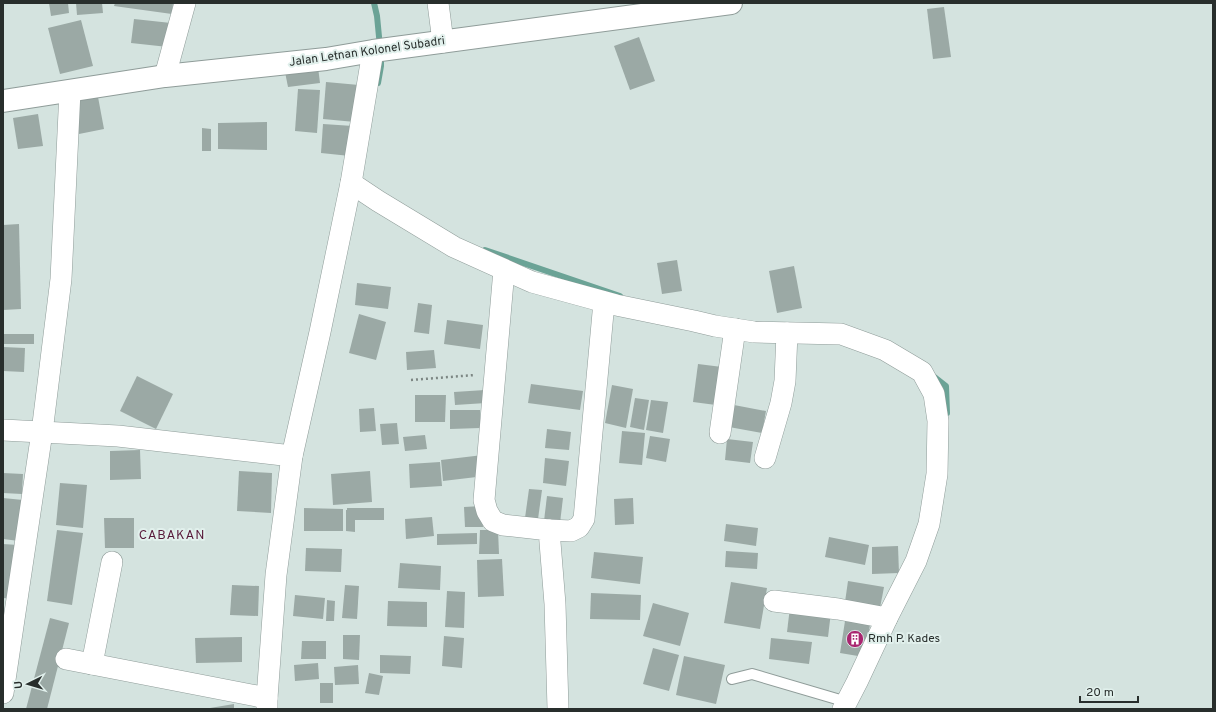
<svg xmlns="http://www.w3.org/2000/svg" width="1216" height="712" font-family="Overpass,sans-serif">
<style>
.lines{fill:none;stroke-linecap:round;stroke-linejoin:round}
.stream{stroke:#6ba396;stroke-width:6}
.building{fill:#9ba9a5}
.lane-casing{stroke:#8f9c99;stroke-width:12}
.street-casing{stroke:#8f9c99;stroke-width:22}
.secondary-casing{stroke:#8f9c99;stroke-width:24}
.path{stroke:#7c8683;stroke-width:2.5;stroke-dasharray:2 3;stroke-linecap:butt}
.lane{stroke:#fff;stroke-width:10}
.street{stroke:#fff;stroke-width:21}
.secondary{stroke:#fff;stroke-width:22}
.labels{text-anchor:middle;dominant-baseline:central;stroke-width:4;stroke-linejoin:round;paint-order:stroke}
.street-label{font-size:12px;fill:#282e2c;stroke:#e1f0ec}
.poi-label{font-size:12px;fill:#282e2c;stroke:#e1f0ec;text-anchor:start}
.neighbourhood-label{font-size:13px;letter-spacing:1px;fill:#571839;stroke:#e1f0ec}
</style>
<rect width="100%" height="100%" fill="#d4e3df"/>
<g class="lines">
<g class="stream">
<polyline points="374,3 377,16 380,47"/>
<polyline points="378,83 381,66 381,58"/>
<polyline points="485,250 620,296"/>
<polyline points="932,375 946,386 947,413"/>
</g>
</g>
<g class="building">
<polygon points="49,3 68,3 69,13 51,16"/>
<polygon points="76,3 102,3 103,13 77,15"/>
<polygon points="115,3 173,3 172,14 114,6"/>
<polygon points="944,7 951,57 933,59 927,9"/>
<polygon points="134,19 171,23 168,47 131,43"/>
<polygon points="81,20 93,66 60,74 48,28"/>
<polygon points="639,37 655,81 630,90 614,46"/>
<polygon points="318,67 320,83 288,87 285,72"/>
<polygon points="326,82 359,85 355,122 323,119"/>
<polygon points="298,89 320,90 317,133 295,131"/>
<polygon points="98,97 104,129 79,134 73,101"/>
<polygon points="38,114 43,146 18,149 13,118"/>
<polygon points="267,122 267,150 218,149 218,123"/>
<polygon points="323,124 353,126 350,156 321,153"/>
<polygon points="202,128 211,129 211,151 202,151"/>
<polygon points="19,224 21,309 3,310 3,225"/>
<polygon points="677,260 682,291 662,294 657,263"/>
<polygon points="794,266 802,308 777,313 769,271"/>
<polygon points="357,283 391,287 388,309 355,305"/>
<polygon points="418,303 432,305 429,334 414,332"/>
<polygon points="359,314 386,322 376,360 349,353"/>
<polygon points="447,320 483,325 480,349 444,344"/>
<rect x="3" y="334" width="31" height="10"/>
<polygon points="3,347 25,348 24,372 3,371"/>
<polygon points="434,350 436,368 407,370 406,352"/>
<polygon points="698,364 722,367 716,405 693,402"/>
<polygon points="137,376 173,394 156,429 120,411"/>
<polygon points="531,384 583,391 580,410 528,403"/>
<polygon points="612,385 633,389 626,428 605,423"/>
<polygon points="485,390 486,403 455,405 454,392"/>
<polygon points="415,395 446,395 445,422 415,422"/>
<polygon points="635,398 649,400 644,430 630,427"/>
<polygon points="651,400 668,402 663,433 646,430"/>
<polygon points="734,405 766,411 762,433 729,427"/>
<polygon points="374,408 376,431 360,432 359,409"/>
<polygon points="450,410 480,410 480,428 450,429"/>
<polygon points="397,423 399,444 382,445 380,424"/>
<polygon points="547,429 571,432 569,450 545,448"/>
<polygon points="622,431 645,433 642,465 619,463"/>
<polygon points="425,435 427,449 405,451 403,437"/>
<polygon points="650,436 670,439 666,462 646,458"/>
<polygon points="727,439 753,442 750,463 725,460"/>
<polygon points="140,450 141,479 110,480 110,451"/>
<polygon points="483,455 485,476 443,481 441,460"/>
<polygon points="545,458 569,461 566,486 543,483"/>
<polygon points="440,462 442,486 410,488 409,464"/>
<polygon points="239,471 272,473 271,513 237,511"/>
<polygon points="370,471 372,502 333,505 331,474"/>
<polygon points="3,473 23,474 22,494 3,493"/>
<polygon points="60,483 87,485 83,528 56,525"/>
<polygon points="529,489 542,490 538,519 525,518"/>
<polygon points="547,496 563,498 560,523 544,521"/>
<polygon points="3,498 23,500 19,541 3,539"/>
<polygon points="633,498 634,524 615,525 614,499"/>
<polygon points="482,506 483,527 465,527 464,507"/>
<polygon points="304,508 343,509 343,531 304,531"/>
<polygon points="347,508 384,508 384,520 355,520 355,532 346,531 346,510 347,510"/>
<polygon points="432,517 434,536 406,539 405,519"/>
<polygon points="104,518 134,518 134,548 105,548"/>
<polygon points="726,524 758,528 756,546 724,541"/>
<polygon points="57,530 83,533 72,605 47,601"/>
<polygon points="480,530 498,530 499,554 479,554"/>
<polygon points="477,533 477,544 437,545 437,534"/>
<polygon points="829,537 869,545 865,565 825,557"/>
<polygon points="3,544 18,545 14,599 3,598"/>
<polygon points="898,546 899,573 872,574 872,547"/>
<polygon points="306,548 342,549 341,572 305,571"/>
<polygon points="726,551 758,553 757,569 725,567"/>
<polygon points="594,552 643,557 640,584 591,578"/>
<polygon points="502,559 504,596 478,597 477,560"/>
<polygon points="400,563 441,566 440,590 398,588"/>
<polygon points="848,581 884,587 880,608 845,602"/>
<polygon points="731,582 767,588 760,629 724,623"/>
<polygon points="232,585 259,586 258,616 230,615"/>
<polygon points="345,585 359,586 357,619 342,618"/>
<polygon points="447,591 465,592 464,628 445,627"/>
<polygon points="591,593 641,595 640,620 590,619"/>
<polygon points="295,595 325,598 323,619 293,616"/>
<polygon points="327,600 335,601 334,621 326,621"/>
<polygon points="388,601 427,602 427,627 387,626"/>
<polygon points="653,603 689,613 680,646 643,636"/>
<polygon points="790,607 831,612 828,637 787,632"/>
<polygon points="50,618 69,623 47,709 26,709"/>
<polygon points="845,621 870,625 864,657 840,653"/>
<polygon points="343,635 360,635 359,660 343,659"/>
<polygon points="444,636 464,638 462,668 442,666"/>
<polygon points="242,637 242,662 196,663 195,638"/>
<polygon points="771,638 812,642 809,664 769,659"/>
<polygon points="302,641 326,641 326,659 301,659"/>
<polygon points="653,648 679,655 669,691 643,684"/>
<polygon points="380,655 411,656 410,674 380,673"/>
<polygon points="684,656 725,665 716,704 676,695"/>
<polygon points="318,663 319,679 295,681 294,665"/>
<polygon points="358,665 359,684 335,685 334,667"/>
<polygon points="369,673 383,676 379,695 365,693"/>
<rect x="320" y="683" width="13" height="20"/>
<polygon points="234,704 234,709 210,709 210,708"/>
</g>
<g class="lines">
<defs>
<polyline id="lane" points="732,679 752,674 847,702"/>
<g id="street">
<polyline points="438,3 443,42"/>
<polyline points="165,76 185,3"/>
<polyline points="351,183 378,201 454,247 532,282 616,305 694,321 715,326 754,332 841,334 885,350 922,372 934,394 938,421 937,474 929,524 916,561 887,618 857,682 843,709"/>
<polyline points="504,270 484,500 487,511 493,521 503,525 549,530 555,604 558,709"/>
<polyline points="3,430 118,436 292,456"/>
<polyline points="720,433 735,329"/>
<polyline points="765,458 781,403 785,381 787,333"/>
<polyline points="549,530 571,531 579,527 584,519 604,302"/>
<polyline points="774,601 838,609 887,618"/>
<polyline points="66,659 267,698"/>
<polyline points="92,664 112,562"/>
<polyline points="3,693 42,432 61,279 70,91"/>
<polyline points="267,709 267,698 276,575 292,456 320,332 351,183 373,51"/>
</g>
<polyline id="secondary" points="3,101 165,76 326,59 373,51 731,3"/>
</defs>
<use href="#lane" class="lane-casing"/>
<use href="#street" class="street-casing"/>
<use href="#secondary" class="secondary-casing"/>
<polyline class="path" points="411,380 475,375"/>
<use href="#lane" class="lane"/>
<use href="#street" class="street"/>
<use href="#secondary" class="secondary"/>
</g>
<defs>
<symbol id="building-disc" viewBox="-11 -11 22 22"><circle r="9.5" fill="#a9256f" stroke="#e1f0ec"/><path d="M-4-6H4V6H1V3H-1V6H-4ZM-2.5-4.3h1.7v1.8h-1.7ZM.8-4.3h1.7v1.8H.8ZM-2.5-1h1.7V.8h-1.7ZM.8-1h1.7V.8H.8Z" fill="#fff"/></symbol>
</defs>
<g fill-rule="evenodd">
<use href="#building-disc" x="845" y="629" width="20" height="20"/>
</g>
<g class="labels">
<g class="street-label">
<text transform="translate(367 52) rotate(-8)">Jalan Letnan Kolonel Subadri</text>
</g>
<g class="poi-label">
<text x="868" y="639">Rmh P. Kades</text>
</g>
<g class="neighbourhood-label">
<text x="172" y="536">CABAKAN</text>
</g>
</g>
<rect width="1216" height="712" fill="none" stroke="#282e2c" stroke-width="8"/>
<g transform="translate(28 684) rotate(265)" stroke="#e1f0ec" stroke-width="3" paint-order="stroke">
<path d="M0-3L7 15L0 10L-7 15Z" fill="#282e2c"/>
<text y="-6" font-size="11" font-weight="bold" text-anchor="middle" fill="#282e2c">U</text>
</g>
<path d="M1080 696v6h58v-6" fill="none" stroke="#282e2c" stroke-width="2"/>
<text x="1086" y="696" font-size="12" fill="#282e2c" stroke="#e1f0ec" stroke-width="3" paint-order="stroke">20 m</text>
</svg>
